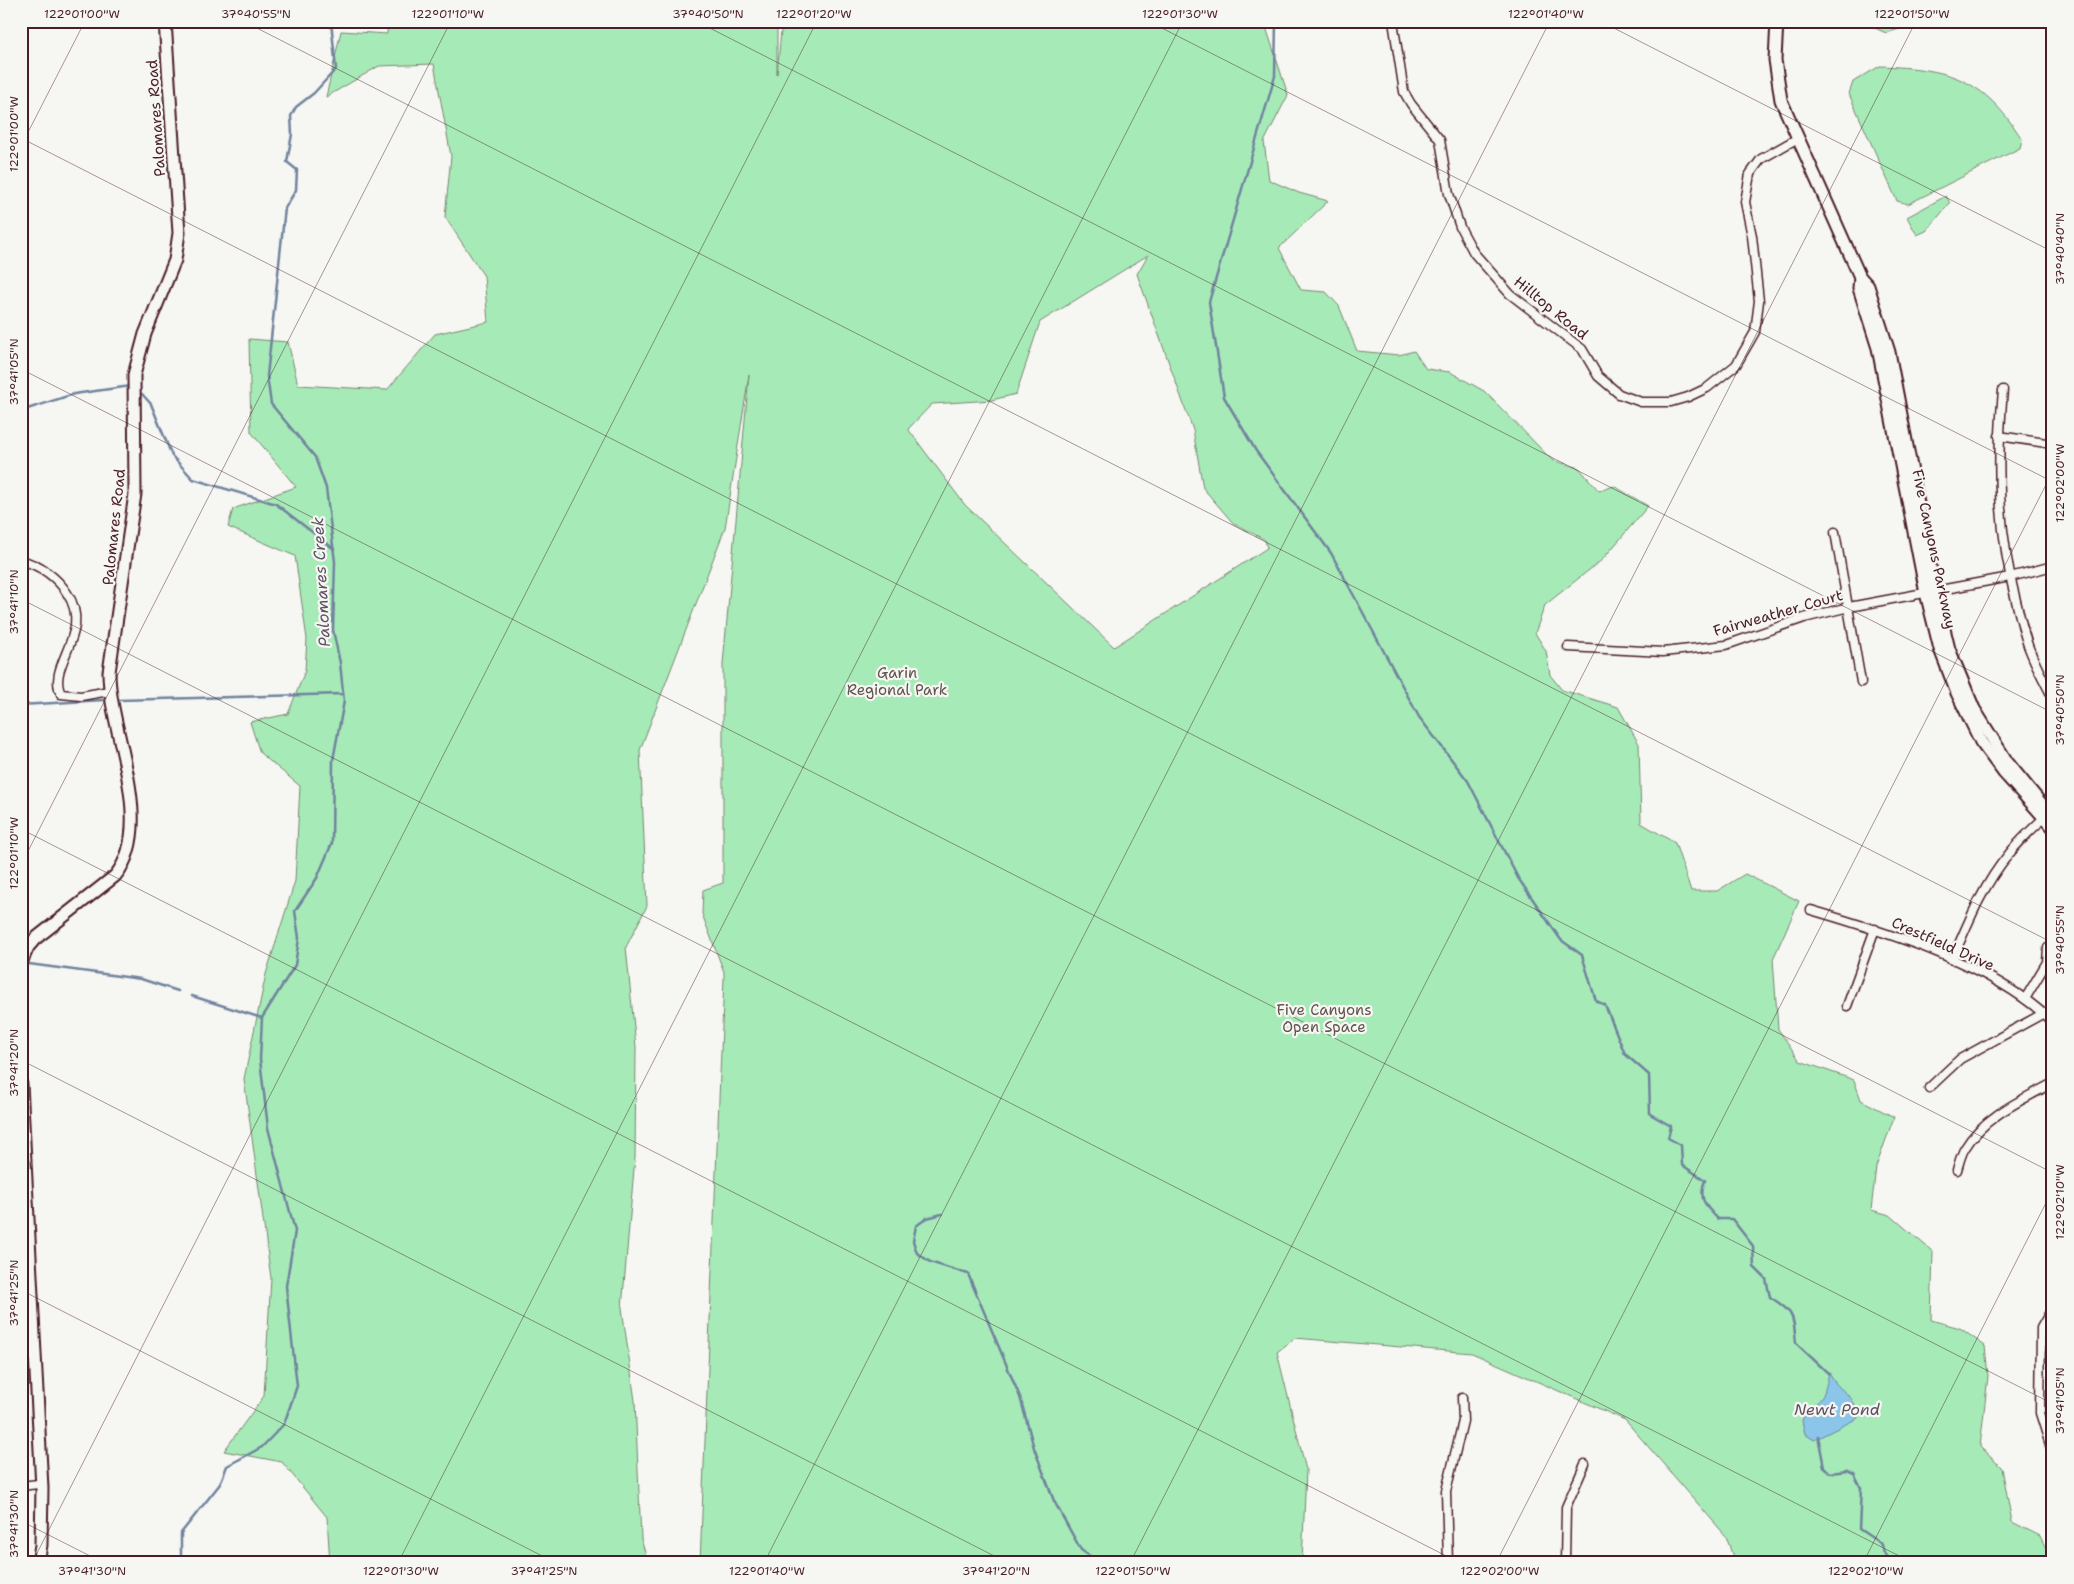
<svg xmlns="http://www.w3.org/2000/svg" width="2074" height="1584" font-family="'Shantell Sans',sans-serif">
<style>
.green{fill:#a6ebb7;stroke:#788571;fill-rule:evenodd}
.water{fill:#8bc5ea;stroke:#71839e}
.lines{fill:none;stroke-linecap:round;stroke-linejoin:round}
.stream{stroke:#71839e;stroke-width:2.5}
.street-casing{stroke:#4a1f2b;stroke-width:11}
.secondary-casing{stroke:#4a1f2b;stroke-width:15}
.street{stroke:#f6f6f2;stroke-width:8}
.secondary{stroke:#f6f6f2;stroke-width:11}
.ticks{fill:none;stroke:#4a1f2b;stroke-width:1;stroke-opacity:0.45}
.labels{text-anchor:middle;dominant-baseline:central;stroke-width:4.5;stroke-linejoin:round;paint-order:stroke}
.street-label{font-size:15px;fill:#4a1f2b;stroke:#f6f6f2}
.park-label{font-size:15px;fill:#61524e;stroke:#f6f6f2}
.water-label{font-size:16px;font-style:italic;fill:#5e5164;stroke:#f6f6f2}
.neatline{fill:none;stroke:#4a1f2b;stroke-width:2}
.ticks-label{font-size:12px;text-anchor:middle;fill:#4a1f2b}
</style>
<rect width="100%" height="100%" fill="#f6f6f2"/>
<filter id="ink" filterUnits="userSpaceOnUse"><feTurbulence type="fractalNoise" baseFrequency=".02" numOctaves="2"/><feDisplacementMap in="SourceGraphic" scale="10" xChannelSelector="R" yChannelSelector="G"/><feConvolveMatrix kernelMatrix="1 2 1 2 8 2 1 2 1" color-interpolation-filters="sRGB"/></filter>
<g filter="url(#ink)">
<g class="green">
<path d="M388 21H777V74L782 21H1264L1288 95 1264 142 1269 180 1299 193 1328 201 1279 248 1301 290 1326 292 1339 306 1357 351 1399 355 1414 351 1426 369 1450 372 1484 391 1552 460 1579 468 1599 491 1614 486 1648 506 1603 559 1545 605 1535 633 1546 651 1550 675 1562 690 1618 707 1639 744 1641 823 1675 843 1691 891H1717L1745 874 1799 901 1773 959 1778 1029 1800 1061 1854 1080 1861 1100 1894 1117 1876 1167 1871 1210 1890 1215 1933 1252 1931 1320 1960 1328 1985 1346 1988 1376 1980 1447 2002 1468 2012 1522 2040 1536 2053 1563H1735L1726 1536 1625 1420 1472 1353 1295 1338 1277 1352 1306 1470 1302 1563H700L724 978V972L702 914 703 890 723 883V664L749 375 725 528 640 750 647 906 626 947 636 1047 635 1157 622 1308 635 1401 641 1539 648 1563H330L327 1517 282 1462 224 1451 264 1396 271 1278 244 1079 266 974 295 881 300 786 260 753 250 722 288 714 305 671 307 639 295 556 228 527 233 509 296 487 251 432 249 339 288 342 298 385 387 390 435 334 488 322 484 276 445 217 451 156 434 64 379 66 326 97 341 31 387 34ZM1148 255 1137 274 1193 430 1203 488 1233 523 1265 540 1267 548 1114 647 965 505 908 429 932 404 992 400 1016 394 1040 322Z"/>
<polygon points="1867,21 1926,21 1886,33 1866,24"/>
<path d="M1880 66C1950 69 1982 77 2022 139L2020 148 1908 204 1897 201 1849 94 1853 82Z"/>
<polygon points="1946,196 1950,203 1926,231 1917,235 1907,217"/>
</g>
<path class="water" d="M1829 1373C1840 1395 1855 1391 1858 1418L1814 1440 1805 1434 1802 1421 1806 1408C1826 1401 1824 1391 1829 1373Z"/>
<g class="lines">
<g class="stream">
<path d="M1276 21 1275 76 1209 302 1224 397 1256 451 1331 553 1419 717 1468 781 1518 878 1561 940 1582 955 1596 1001 1605 1005 1625 1054 1649 1075 1650 1114 1671 1126 1668 1138 1681 1145 1682 1165 1705 1180C1698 1198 1705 1206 1718 1219H1732L1753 1246 1754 1267 1766 1279 1770 1297C1795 1313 1793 1315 1796 1343L1829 1374"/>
<polyline points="142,394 151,404 172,456 193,479 276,504 334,549"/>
<polyline points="21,411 74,394 131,386"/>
<polyline points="119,700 343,694"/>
<polyline points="21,705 103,700"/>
<polyline points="29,964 141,979 178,991"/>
<polyline points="192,996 262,1018"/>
<polyline points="942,1214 927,1218 916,1226 913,1241 917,1253 930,1262 968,1274 1020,1397 1034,1448 1054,1501 1081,1550 1100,1563"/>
<polyline points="1818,1436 1824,1467 1830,1473 1847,1471 1854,1474 1861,1488 1859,1529 1880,1543 1889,1563"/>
<polyline points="184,1563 181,1556 181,1533 220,1484 227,1466 262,1447 284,1424 297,1386 286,1286 295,1231 268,1128 260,1059 262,1018 295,965 299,938 295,911 317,878 332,843 333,760 344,701 340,663 333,630 335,562 326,488 315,457 271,404 267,376 285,208 296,190 297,170 287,162 292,134 291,116 296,107 314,93 336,69 331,21"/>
</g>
<defs>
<g id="street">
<polyline points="1393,21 1404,92 1411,104 1440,140 1449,194 1460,227 1474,253 1510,294 1582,349 1598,376 1619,394 1641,402 1671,402 1688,397 1707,388 1736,365 1755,332 1759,301 1752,236 1745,202 1750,174 1761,159 1798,138"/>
<path d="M2003 390C1996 467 1998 534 2018 609 2022 624 2025 640 2031 653 2037 668 2045 683 2053 698"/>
<polyline points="1999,436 2053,444"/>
<polyline points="1835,532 1861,682"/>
<path d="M21 560C41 566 56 576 67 593 94 633 46 665 61 694L81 696 109 691"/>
<polyline points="1568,647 1663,652 1726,645 1804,618 1849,607 2010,577 2053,566"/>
<path d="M1811 910C1886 932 1998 966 2053 1023"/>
<path d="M1952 960C1968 923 1983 885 2009 854 2020 840 2034 827 2047 815"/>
<polyline points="2025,999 2047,962 2048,948"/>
<polyline points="1847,1006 1875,929"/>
<polyline points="1929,1088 1960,1059 2044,1013"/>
<path d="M1957 1170C1959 1163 1961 1154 1965 1148 1984 1116 2022 1100 2053 1083"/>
<polyline points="2053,1307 2041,1328 2040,1413 2053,1454"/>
<polyline points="21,1486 38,1484 42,1488"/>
<polyline points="1448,1563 1446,1491 1463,1421 1462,1398"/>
<polyline points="1565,1563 1566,1507 1585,1464"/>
</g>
<g id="secondary">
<polyline points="1777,21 1775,60 1781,100 1860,277 1868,286 1889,352 1935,592 1949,649 1974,709 2007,762 2053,818"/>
<polyline points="1860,277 1859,288 1878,348 1926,593 1940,649 1957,693 1981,742 2004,773 2053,827"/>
<path d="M21 963 28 947 35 939 115 876C157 825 109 731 109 672L135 494 134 375 145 334 175 260 179 233 165 21"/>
<polyline points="21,1084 42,1488 41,1545 38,1563"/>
</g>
</defs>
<use href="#street" class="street-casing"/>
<use href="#secondary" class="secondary-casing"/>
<use href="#street" class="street"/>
<use href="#secondary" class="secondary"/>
</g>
</g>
<path class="ticks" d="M243 21 2053 943M696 21 2053 713M1148 21 2053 482M1600 21 2053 252M2052 21 2053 22M21 138 2053 1173M21 146 85 21M21 369 2053 1404M21 599 1913 1563M21 829 1460 1563M21 865 451 21M21 1060 1008 1563M21 1290 556 1563M21 1521 104 1563M32 1563 817 21M398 1563 1183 21M764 1563 1550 21M1130 1563 1916 21M1496 1563 2053 471M1863 1563 2053 1189"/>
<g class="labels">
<g class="street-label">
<text transform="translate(156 118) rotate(-94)">Palomares Road</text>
<text transform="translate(1551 308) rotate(39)">Hilltop Road</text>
<text transform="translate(114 527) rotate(-84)">Palomares Road</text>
<text transform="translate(1934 549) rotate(78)">Five Canyons Parkway</text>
<text transform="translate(1778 613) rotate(-16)">Fairweather Court</text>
<text transform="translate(1943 944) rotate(24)">Crestfield Drive</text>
</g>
<g class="park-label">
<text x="897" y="673">Garin<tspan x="897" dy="17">Regional Park</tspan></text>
<text x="1324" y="1010">Five Canyons<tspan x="1324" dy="17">Open Space</tspan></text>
</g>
<g class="water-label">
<text transform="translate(321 582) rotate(-93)">Palomares Creek</text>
<text x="1837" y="1409">Newt Pond</text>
</g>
</g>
<rect width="2074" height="1584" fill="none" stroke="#f6f6f2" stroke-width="55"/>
<rect x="28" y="28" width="2018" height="1528" class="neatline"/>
<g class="ticks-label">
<text x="82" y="18">122°01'00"W</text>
<text x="256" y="18">37°40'55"N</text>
<text x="448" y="18">122°01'10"W</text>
<text x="708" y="18">37°40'50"N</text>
<text x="814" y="18">122°01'20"W</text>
<text x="1180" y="18">122°01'30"W</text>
<text x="1546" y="18">122°01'40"W</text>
<text x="1912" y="18">122°01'50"W</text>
<text transform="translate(14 134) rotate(-90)" y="4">122°01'00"W</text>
<text transform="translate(2060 249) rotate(-90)" y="4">37°40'40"N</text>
<text transform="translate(14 372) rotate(-90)" y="4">37°41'05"N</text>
<text transform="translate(2060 483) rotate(-90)" y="4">122°02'00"W</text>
<text transform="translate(14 602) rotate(-90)" y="4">37°41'10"N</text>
<text transform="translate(2060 710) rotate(-90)" y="4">37°40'50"N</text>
<text transform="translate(14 853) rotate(-90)" y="4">122°01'10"W</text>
<text transform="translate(2060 940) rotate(-90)" y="4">37°40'55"N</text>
<text transform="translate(14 1063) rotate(-90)" y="4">37°41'20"N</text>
<text transform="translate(2060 1202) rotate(-90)" y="4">122°02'10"W</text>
<text transform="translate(14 1293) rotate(-90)" y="4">37°41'25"N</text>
<text transform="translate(2060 1401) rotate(-90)" y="4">37°41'05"N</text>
<text transform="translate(14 1524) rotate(-90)" y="4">37°41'30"N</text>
<text x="92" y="1575">37°41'30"N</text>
<text x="401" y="1575">122°01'30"W</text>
<text x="544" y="1575">37°41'25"N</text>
<text x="767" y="1575">122°01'40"W</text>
<text x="996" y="1575">37°41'20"N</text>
<text x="1133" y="1575">122°01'50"W</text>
<text x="1500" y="1575">122°02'00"W</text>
<text x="1866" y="1575">122°02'10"W</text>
</g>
</svg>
